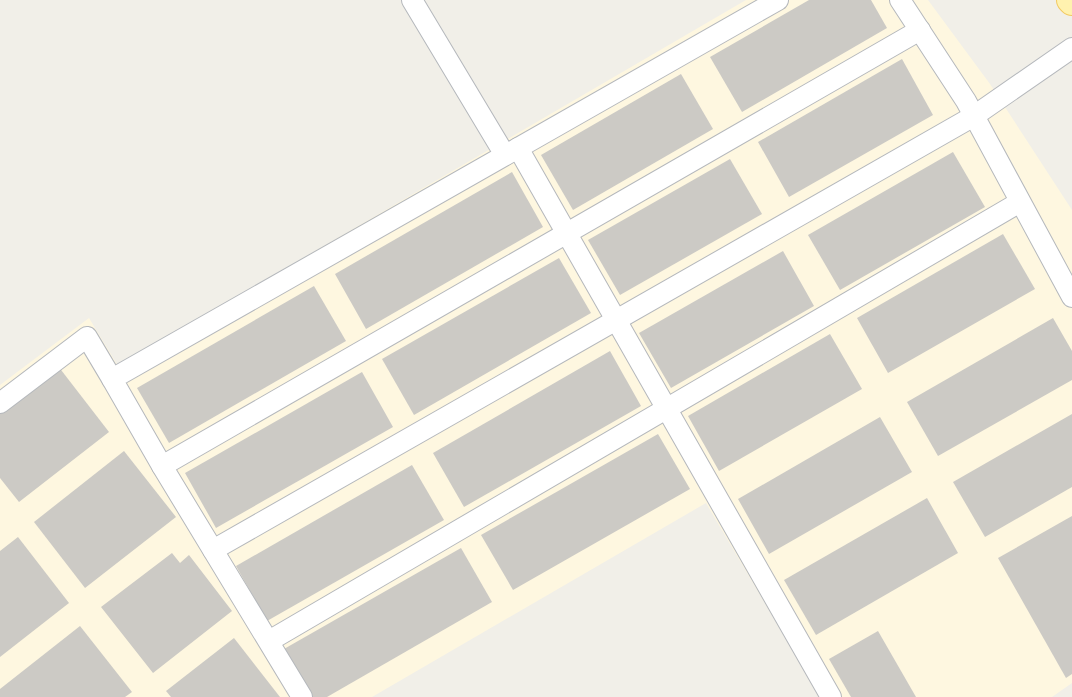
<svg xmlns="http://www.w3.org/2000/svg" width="1072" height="697" font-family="Poppins,sans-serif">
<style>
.commercial{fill:#fef7e0}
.building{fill:#cccac5}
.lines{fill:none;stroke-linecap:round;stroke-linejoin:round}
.minor-casing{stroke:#b5b8bc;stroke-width:22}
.major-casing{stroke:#f2c960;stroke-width:28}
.minor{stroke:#fff;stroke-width:20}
.major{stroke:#fff2af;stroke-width:26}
</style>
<rect width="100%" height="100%" fill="#f1efe8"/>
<polygon class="commercial" points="746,0 928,0 990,84 1072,210 1072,683 1052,697 820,697 706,503 372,697 0,697 0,385 89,318 118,366"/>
<g class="building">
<polygon points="809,0 871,0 887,28 742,112 710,57"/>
<polygon points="902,59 933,115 789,197 758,142"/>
<polygon points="681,74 713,129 573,210 541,155"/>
<polygon points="953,152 985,207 840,290 808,235"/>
<polygon points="730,159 762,214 620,295 588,240"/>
<polygon points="512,172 543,227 366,329 335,274"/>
<polygon points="1003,234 1035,289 888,373 857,318"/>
<polygon points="783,251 814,306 671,388 639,333"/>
<polygon points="559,258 591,313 414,415 382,359"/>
<polygon points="314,286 346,341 169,443 137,388"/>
<polygon points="1053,318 1072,351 1072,380 938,456 907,402"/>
<polygon points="830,334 862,389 719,471 688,416"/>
<polygon points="610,351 641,406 464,507 433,453"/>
<polygon points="58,366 109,432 19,502 0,478 0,411"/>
<polygon points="362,372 393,427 216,528 185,473"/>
<polygon points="1072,414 1072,487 985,537 953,482"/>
<polygon points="880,417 912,472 769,554 738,499"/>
<polygon points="658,434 690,489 513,590 481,535"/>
<polygon points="124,451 176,517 85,588 34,522"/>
<polygon points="412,465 444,520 267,621 236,566"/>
<polygon points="927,498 958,553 816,635 784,580"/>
<polygon points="1072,516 1072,674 1066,678 998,558"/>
<polygon points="18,537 69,603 0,657 0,551"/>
<polygon points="461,548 492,602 327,697 312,697 284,649"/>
<polygon points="172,553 180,563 189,555 232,611 153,673 101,607"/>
<polygon points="80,626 132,692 125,697 0,697 0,689"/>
<polygon points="878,631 916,697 851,697 829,659"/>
<polygon points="234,638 280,697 171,697 166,691"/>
</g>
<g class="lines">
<defs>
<g id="minor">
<polyline points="412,0 505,155"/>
<polyline points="900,0 966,101 1072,297"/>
<polyline points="518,148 831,697"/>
<polyline points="0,403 87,337 112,379"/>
<polyline points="162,466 920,30"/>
<polyline points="213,550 974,116 1072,48"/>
<polyline points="269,641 1020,202"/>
<polyline points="302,697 162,466 112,379 778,0"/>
</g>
<polyline id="major" points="1070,0 1072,2"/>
</defs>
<use href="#minor" class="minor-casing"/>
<use href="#major" class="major-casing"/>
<use href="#minor" class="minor"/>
<use href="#major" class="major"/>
</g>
</svg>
